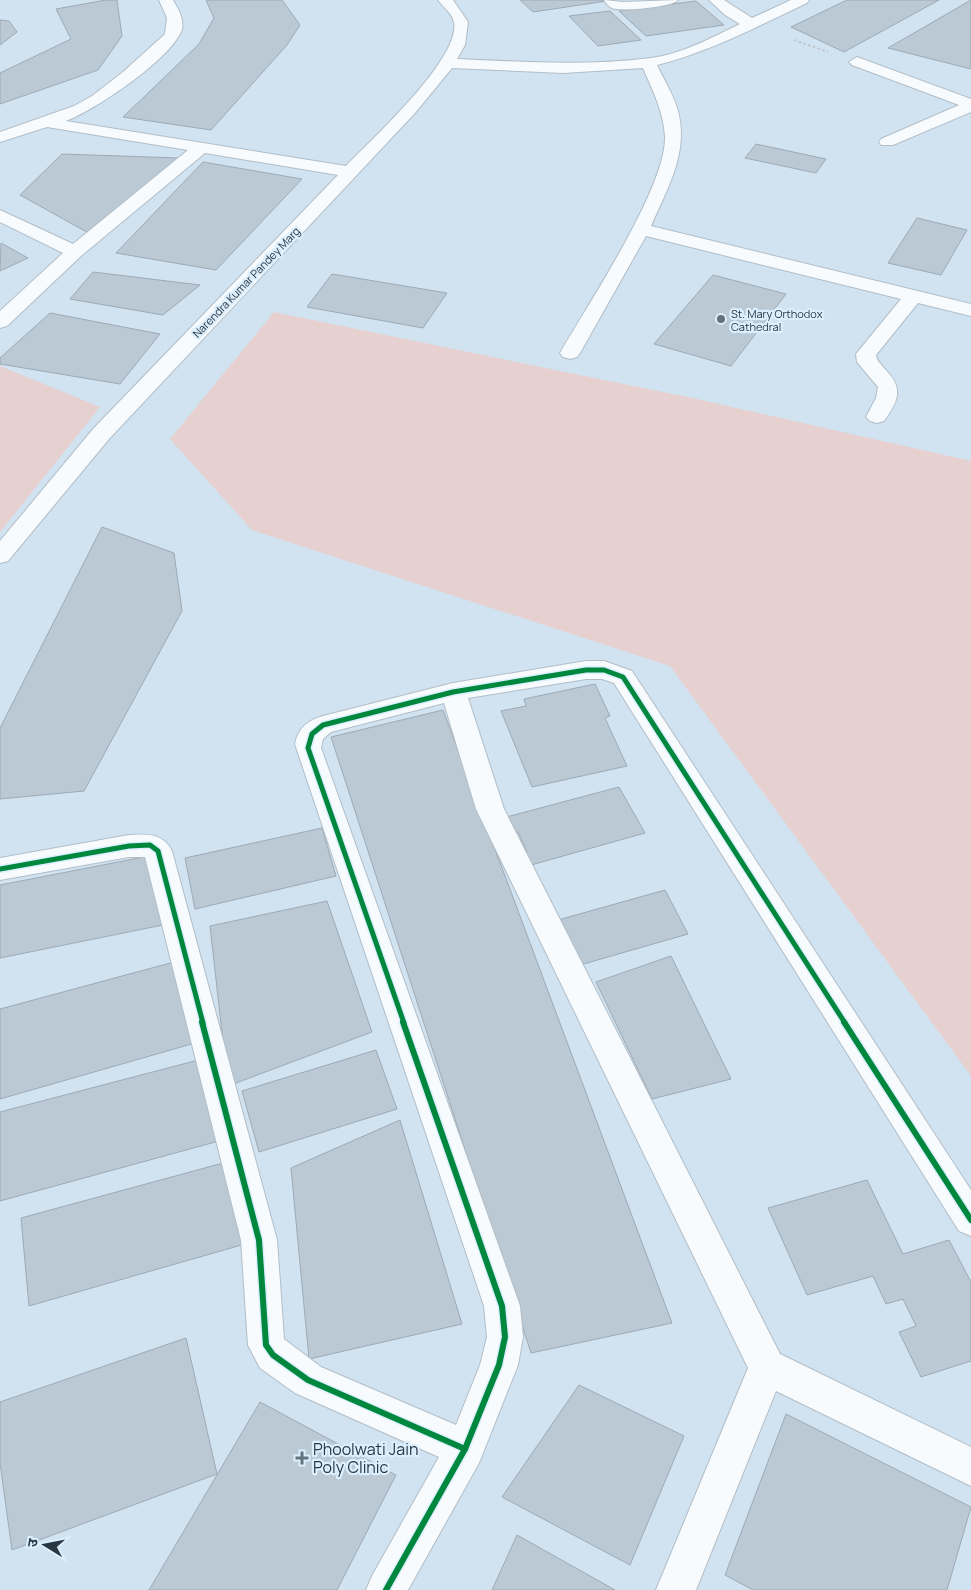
<svg xmlns="http://www.w3.org/2000/svg" width="971" height="1590" font-family="Manrope,'Noto Sans Devanagari',sans-serif">
<style>
.green{fill:#e6d1d0}
.building{fill:#bbc9d4;stroke:#9daab5}
.lines{fill:none;stroke-linecap:round;stroke-linejoin:round}
.minor-casing{stroke:#b1bec8;stroke-width:2}
.path{stroke:#c0c6cb;stroke-width:2;stroke-dasharray:2.5 2.5;stroke-linecap:butt}
.minor{fill:#f8fbfd;fill-rule:evenodd}
.cycleway-far1-casing{stroke:#dceffe;stroke-width:8}
.cycleway-casing{stroke:#dceffe;stroke-width:9}
.cycleway-far1{stroke:#00873e;stroke-width:5}
.cycleway{stroke:#00873e;stroke-width:6}
.poi-dot{fill:#64727e;stroke:#dceffe;stroke-width:2}
.labels{text-anchor:middle;dominant-baseline:central;stroke-width:4.5;stroke-linejoin:round;paint-order:stroke}
.far-street-label{font-size:11px;fill:#2a3640;stroke:#dceffe}
.far-poi-label{font-size:11px;fill:#2a3640;stroke:#dceffe;text-anchor:start}
.near-poi-label{font-size:16px;fill:#2a3640;stroke:#dceffe;text-anchor:start}
</style>
<rect width="100%" height="100%" fill="#d1e2f0"/>
<g class="green">
<polygon points="274,312 697,399 971,461 971,1076 670,666 252,530 170,439"/>
<polygon points="0,366 100,407 0,532"/>
</g>
<g class="building">
<polygon points="106,0 117,0 122,36 98,70 0,104 0,73 71,39 56,9"/>
<polygon points="206,0 282,0 300,25 287,45 211,130 123,117 199,44 214,18"/>
<polygon points="520,0 606,0 607,1 533,12"/>
<polygon points="847,0 939,0 844,52 791,27"/>
<polygon points="971,0 971,69 888,48"/>
<polygon points="696,1 724,25 646,36 619,11"/>
<polygon points="610,11 641,40 598,46 569,16"/>
<polygon points="0,20 9,21 17,32 0,45"/>
<polygon points="756,144 826,159 816,173 745,158"/>
<polygon points="62,154 178,158 94,236 20,195"/>
<polygon points="203,162 302,179 216,270 116,253"/>
<polygon points="917,218 967,230 941,275 888,263"/>
<polygon points="1,243 28,258 0,271"/>
<polygon points="93,272 200,285 163,315 70,299"/>
<polygon points="332,274 447,293 423,328 307,307"/>
<polygon points="713,275 786,294 731,366 654,344"/>
<polygon points="50,313 160,334 120,384 0,364 0,358"/>
<polygon points="102,527 174,553 182,611 84,791 0,799 0,728"/>
<polygon points="595,684 610,716 605,718 627,766 532,787 501,711 526,706 524,699"/>
<polygon points="443,710 672,1323 531,1353 331,737"/>
<polygon points="619,787 645,833 524,867 518,854 527,852 518,832 507,836 499,819"/>
<polygon points="322,828 336,876 195,909 185,858"/>
<polygon points="154,855 163,925 0,958 0,885"/>
<polygon points="665,890 688,934 580,965 558,920"/>
<polygon points="327,901 372,1032 228,1086 210,926"/>
<polygon points="671,956 731,1079 652,1099 596,982"/>
<polygon points="174,962 195,1043 0,1099 0,1009"/>
<polygon points="376,1050 397,1109 259,1152 242,1091"/>
<polygon points="202,1059 219,1141 0,1201 0,1112"/>
<polygon points="400,1120 462,1324 309,1359 291,1168"/>
<polygon points="234,1160 252,1242 29,1306 21,1218"/>
<polygon points="867,1180 903,1254 949,1240 971,1282 971,1361 921,1377 899,1332 916,1326 903,1299 886,1304 873,1276 807,1295 768,1208"/>
<polygon points="186,1338 217,1474 12,1550 0,1463 0,1402"/>
<polygon points="579,1385 684,1436 630,1565 502,1497"/>
<polygon points="260,1402 396,1475 337,1590 149,1590"/>
<polygon points="786,1414 971,1507 947,1590 753,1590 725,1575"/>
<polygon points="517,1535 615,1590 492,1590"/>
</g>
<g class="lines">
<defs>
<g id="minor">
<path d="M159 0H173C178 9 184 18 182 29 173 58 95 110 66 121L346 166C372 139 461 58 454 22 452 13 443 7 438 0H453L468 22 465 45 457 59C523 62 587 66 651 58 682 54 713 37 740 24L725 15 709 0H724L752 18 791 0H809L807 3C758 26 710 52 657 65 664 80 674 96 678 111 689 153 667 189 651 226L971 304V316L918 303 876 355C877 361 880 363 884 368 904 388 899 400 884 421L877 423 870 421 866 417 876 398 878 387 857 362 856 354 901 299 646 236 580 353 577 357 570 359 563 357 560 353C587 306 667 186 665 136 663 111 653 91 643 68L563 73 452 68 415 113 109 439 8 561 0 563V541L93 429 338 175 205 153 81 256 7 326 0 328V311L63 253 0 222V210L73 244 188 150 47 127 0 142V132L74 106 92 96 123 72 165 34 167 18Z"/>
<path d="M604 0 623 2 678 0C673 7 621 12 612 8 609 7 606 3 604 0Z"/>
<polygon points="857,57 971,99 971,112 893,145 881,145 879,142 881,139 959,105 852,65 849,62"/>
<path d="M586 661H604L632 671 971 1190V1236L959 1231 614 683 602 679H586L468 698 504 809 780 1354 971 1447V1486L776 1391 696 1590H656L748 1368 476 809 444 703 331 732 323 739 321 748 520 1306 523 1337 518 1365 479 1463 408 1590H366L372 1576 439 1457 295 1393 260 1368 248 1345 241 1240 145 857H129L0 880V858L129 835C147 834 163 833 172 851L277 1240 284 1339 321 1367 456 1425 480 1365 487 1337 484 1306 295 744C298 728 308 720 323 716L453 683Z"/>
</g>
</defs>
<use href="#minor" class="minor-casing"/>
<polyline class="path" points="794,40 828,52"/>
<use href="#minor" class="minor"/>
<defs>
<g id="cycleway-far1">
<polyline points="0,869 129,846 150,845 158,851 203,1023"/>
<polyline points="404,1023 308,748 312,734 323,725 453,692 586,670 604,670 623,677 845,1023"/>
</g>
<g id="cycleway">
<polyline points="202,1022 259,1240 266,1345 273,1355 308,1380 465,1449"/>
<polyline points="844,1022 971,1220"/>
<polyline points="386,1590 465,1449 499,1365 505,1337 502,1306 403,1022"/>
</g>
</defs>
<use href="#cycleway-far1" class="cycleway-far1-casing"/>
<use href="#cycleway" class="cycleway-casing"/>
<use href="#cycleway-far1" class="cycleway-far1"/>
<use href="#cycleway" class="cycleway"/>
</g>
<g class="poi-dot">
<circle cx="721" cy="319" r="5"/>
<path d="M299.5 1450.5h5v5h5v5h-5v5h-5v-5h-5v-5h5z"/>
</g>
<g class="labels">
<g class="far-street-label">
<text transform="translate(246 282) rotate(-46)">Narendra Kumar Pandey Marg</text>
</g>
<g class="far-poi-label">
<text x="731" y="313">St. Mary Orthodox<tspan x="731" dy="13">Cathedral</tspan></text>
</g>
<g class="near-poi-label">
<text x="313" y="1449">Phoolwati Jain<tspan x="313" dy="18">Poly Clinic</tspan></text>
</g>
</g>
<g transform="translate(45 1545) rotate(280)" stroke="#dceffe" stroke-width="4" paint-order="stroke">
<path d="M0-4L9 19L0 12L-9 19Z" fill="#2a3640"/>
<text y="-8" font-size="14" font-weight="bold" text-anchor="middle" fill="#2a3640">उ</text>
</g>
</svg>
